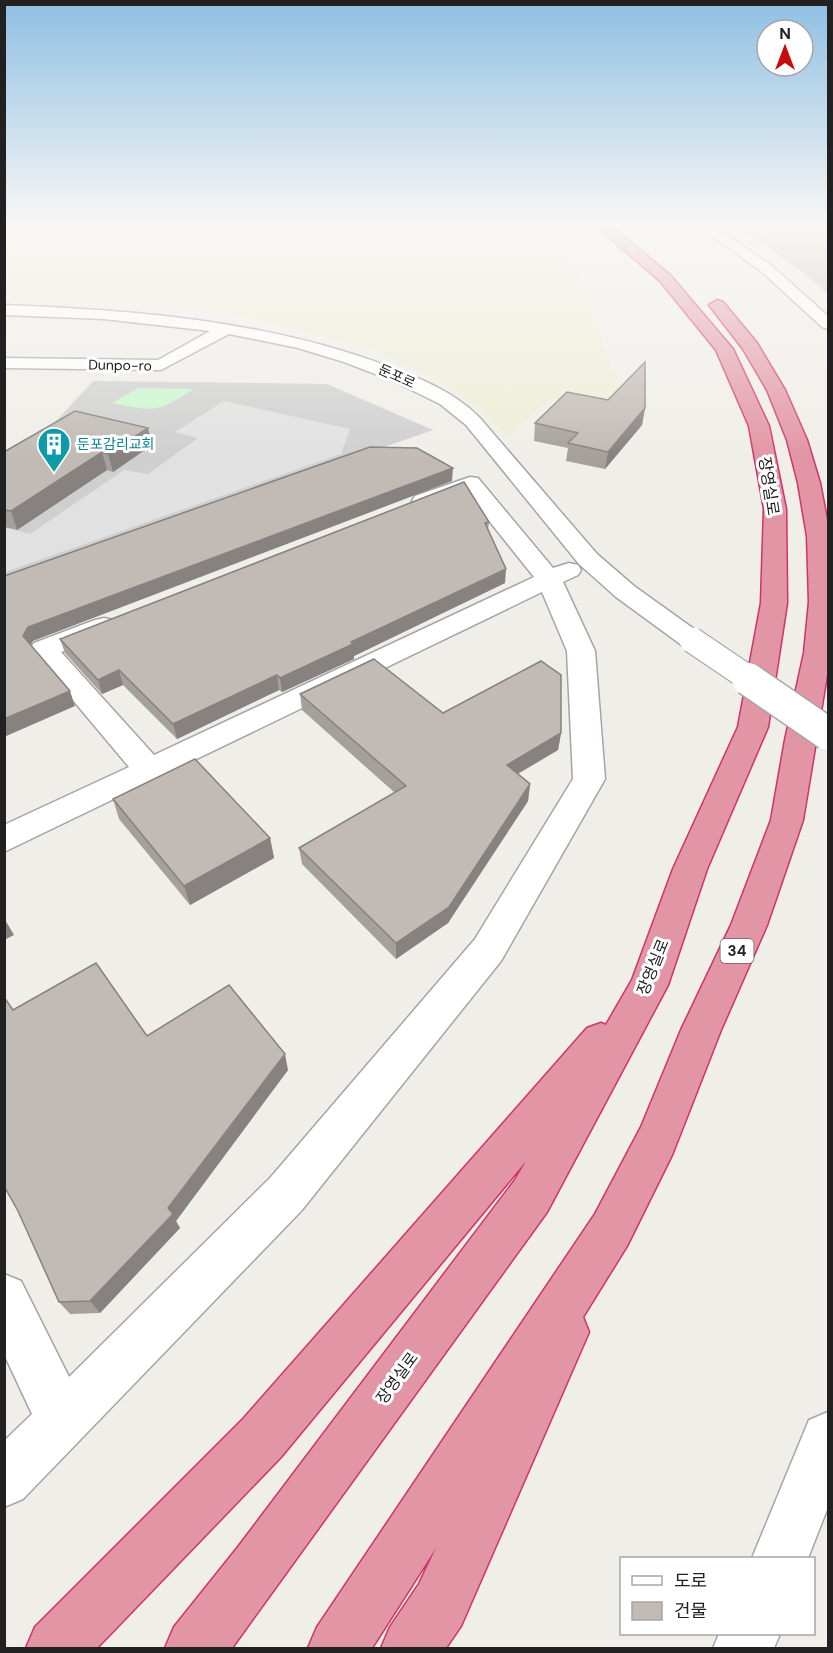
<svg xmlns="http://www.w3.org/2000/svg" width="833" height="1653" font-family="'DM Sans','Noto Sans KR',sans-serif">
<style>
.religious{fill:#cfcfcf}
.construction{fill:#c5c5b4}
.farmland{fill:#eceed5}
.park{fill:#c9f7cc}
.parking{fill:#e1e1e1}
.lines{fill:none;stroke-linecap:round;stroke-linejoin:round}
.minor-casing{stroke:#a5a5a5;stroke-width:3}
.highway-casing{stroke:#d13369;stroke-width:3}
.minor{fill:#fff;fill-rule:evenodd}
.highway{fill:#e295a4;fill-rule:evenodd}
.minor-bridge-far1-casing{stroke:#a5a5a5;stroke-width:27;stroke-linecap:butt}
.minor-bridge-casing{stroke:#a5a5a5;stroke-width:35;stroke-linecap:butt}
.minor-bridge-far1{stroke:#fff;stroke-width:25}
.minor-bridge{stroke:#fff;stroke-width:32}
.wall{fill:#a6a09c}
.shaded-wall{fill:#87827f}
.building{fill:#c1bab5;stroke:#87827f;stroke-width:1.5}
.labels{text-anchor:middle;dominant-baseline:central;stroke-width:6;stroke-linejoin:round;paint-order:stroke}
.far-street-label{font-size:14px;fill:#212121;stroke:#fff}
.far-culture-label{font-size:14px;fill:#0d838f;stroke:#fff;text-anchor:start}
.shield{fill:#fff;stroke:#646464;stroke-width:1.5}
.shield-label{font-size:15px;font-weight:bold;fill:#212121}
.street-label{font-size:16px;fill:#212121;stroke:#fff}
</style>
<rect width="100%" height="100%" fill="#f0eee8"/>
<polygon class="religious" points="93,381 327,384 433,430 5,579 4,456 48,430"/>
<polygon class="construction" points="736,226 828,226 828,294 800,270"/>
<polygon class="farmland" points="5,226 529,226 576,269 629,414 552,398 507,436 483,411 434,378 371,349 237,315 146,302 5,303"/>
<path class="park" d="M138 388 194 389C155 413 157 412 112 403Z"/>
<polygon class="parking" points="224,401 350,429 341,454 5,572 5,527 30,534 124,470 148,474 198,438 175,432"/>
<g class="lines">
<defs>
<g id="minor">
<polygon points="699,226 714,226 772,266 828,316 828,329 822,327 762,272"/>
<path d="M4 305C134 310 262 320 385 365 419 378 453 391 479 417L597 554 634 586 701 634 705 640 701 646 692 648 683 646 616 597 579 564 466 425 440 404 391 380 344 362 298 348 229 334 161 370 4 368V358L158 360 210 331 104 319 4 315Z"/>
<polygon points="470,477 478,478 553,568 569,563 578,565 581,570 578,575 563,582 595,651 605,779 501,961 302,1210 23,1499 4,1507 4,1441 32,1414 4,1354 4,1274 21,1281 69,1377 270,1178 475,939 573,779 567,651 542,592 4,852 4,825 129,767 30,649 34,643 95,620 104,618 113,620 117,626 113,632 61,652 154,755 534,577 466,492 431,506 423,508 415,506 412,501 415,496"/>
<polygon points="828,1412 828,1507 808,1558 752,1558 809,1420"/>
<polygon points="719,1634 780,1634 774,1648 713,1648"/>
</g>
<g id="highway">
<polygon points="596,226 611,226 670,275 733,349 769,426 786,509 787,603 768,727 707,869 668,985 547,1212 232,1648 165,1648 174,1627 238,1547 515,1180 526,1161 281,1457 97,1648 26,1648 35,1627 243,1419 587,1028 601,1023 606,1025 632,980 673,869 738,727 761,603 764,509 749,426 716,350 660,281"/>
<polygon points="717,300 723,302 757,343 785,390 807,440 820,483 828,525 828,669 803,820 767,925 721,1030 672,1155 627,1246 583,1317 589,1332 461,1626 446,1648 381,1648 390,1627 419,1584 436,1548 372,1648 308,1648 317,1627 595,1214 641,1127 681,1030 731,925 771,820 785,740 804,653 809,602 807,536 798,483 787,440 767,390 743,349 709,305"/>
</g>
</defs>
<use href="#minor" class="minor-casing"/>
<use href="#highway" class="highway-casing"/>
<use href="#minor" class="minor"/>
<use href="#highway" class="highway"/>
<defs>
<polyline id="minor-bridge-far1" points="692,640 751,680"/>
<polyline id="minor-bridge" points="748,679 828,734"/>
</defs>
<use href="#minor-bridge-far1" class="minor-bridge-far1-casing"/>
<use href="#minor-bridge" class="minor-bridge-casing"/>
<use href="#minor-bridge-far1" class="minor-bridge-far1"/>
<use href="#minor-bridge" class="minor-bridge"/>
</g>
<g class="wall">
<polygon points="645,408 642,425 605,469 566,461 568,448 534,441 535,423"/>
<polygon points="152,445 113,472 107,470 17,530 4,527 4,452"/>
<polygon points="489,522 488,530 505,583 354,656 354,659 282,692 279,690 177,739 123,685 102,694 65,653 60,639"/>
<polygon points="300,694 443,713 561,733 558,750 518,774 530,784 528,801 448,923 396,959 302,864 299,848 395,793 302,710"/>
<polygon points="113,799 270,838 274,858 190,905 119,819"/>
<polygon points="13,1010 147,1036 288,1070 176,1221 180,1228 100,1313 70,1314 59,1302 18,1211"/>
</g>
<g class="shaded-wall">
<polygon points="645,408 642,425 605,469 608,452"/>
<polygon points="148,428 152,445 113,472 108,454"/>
<polygon points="102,452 107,470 17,530 11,511"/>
<polygon points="453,468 452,481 33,641 28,650 23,636 28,627"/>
<polygon points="506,569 505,583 354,656 354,659 282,692 280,678 351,642"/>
<polygon points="119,670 123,685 102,694 98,680"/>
<polygon points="277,675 279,690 177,739 173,724"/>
<polygon points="70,691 75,706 4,737 4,719"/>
<polygon points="561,733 558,750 505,781 507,765"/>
<polygon points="530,784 528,801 448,923 396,959 396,943"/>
<polygon points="270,838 274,858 190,905 184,886"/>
<polygon points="4,918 14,935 4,940"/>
<polygon points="285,1054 288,1070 176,1221 180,1228 100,1313 90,1301 168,1208"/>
</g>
<g class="building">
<polygon points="645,362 645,408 608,452 568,443 578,433 535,423 567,392 608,400"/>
<polygon points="75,411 148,428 108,454 102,452 11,511 4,510 4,452"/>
<polygon points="370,447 417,448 453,468 28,627 23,636 70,691 4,719 4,576"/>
<polygon points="464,482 489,522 485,523 506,569 351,642 353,644 280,678 277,675 173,724 119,670 98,680 60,639"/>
<polygon points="374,659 443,713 541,661 561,675 561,733 507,765 530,784 449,907 396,943 299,848 406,786 300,694"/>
<polygon points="195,759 270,838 184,886 113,799"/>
<polygon points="96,963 147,1036 229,985 285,1054 168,1208 173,1214 90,1301 59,1302 18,1211 4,1186 4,997 13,1010"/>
</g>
<linearGradient id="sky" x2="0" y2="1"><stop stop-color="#8fbfe3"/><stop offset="0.49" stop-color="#f8f7f5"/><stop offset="1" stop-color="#f8f7f5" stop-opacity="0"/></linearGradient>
<rect width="833" height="458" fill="url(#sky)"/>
<defs>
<symbol id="building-pin" viewBox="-11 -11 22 30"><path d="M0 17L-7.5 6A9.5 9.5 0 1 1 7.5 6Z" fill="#0f9aa8" stroke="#fff"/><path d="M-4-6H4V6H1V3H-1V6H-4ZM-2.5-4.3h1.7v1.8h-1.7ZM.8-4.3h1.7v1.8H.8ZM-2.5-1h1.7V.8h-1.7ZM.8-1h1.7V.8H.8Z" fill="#fff"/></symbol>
</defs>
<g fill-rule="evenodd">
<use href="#building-pin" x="35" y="425" width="38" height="52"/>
</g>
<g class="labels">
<g class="far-street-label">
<text transform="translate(120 365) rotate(1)">Dunpo-ro</text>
<text transform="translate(397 376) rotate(24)">둔포로</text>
</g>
<g class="far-culture-label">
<text x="77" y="444">둔포감리교회</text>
</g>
<rect class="shield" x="720.5" y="939" width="33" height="24" rx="4.5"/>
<g class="shield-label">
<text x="737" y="951">34</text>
</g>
<g class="street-label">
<text transform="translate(769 486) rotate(81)">장영실로</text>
<text transform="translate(653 967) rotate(-68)">장영실로</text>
<text transform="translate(397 1378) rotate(-54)">장영실로</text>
</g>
</g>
<rect width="833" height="1653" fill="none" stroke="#212121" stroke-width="12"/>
<rect x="620" y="1557" width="195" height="78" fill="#ffffff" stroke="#a6a6a6" stroke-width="1.5"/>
<rect x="632" y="1576" width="30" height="9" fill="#ffffff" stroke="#a6a6a6" stroke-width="1.5"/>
<text x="674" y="1587" font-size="18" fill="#212121">도로</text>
<rect x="632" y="1602" width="30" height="18" fill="#c1bab5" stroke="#a6a6a6" stroke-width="1.5"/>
<text x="674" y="1617" font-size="18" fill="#212121">건물</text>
<g transform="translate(785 48)"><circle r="28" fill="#ffffff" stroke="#a6a6a6" stroke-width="1.5"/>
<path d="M0-4.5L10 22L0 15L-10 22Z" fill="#c50d0d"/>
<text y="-9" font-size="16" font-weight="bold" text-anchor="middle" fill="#212121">N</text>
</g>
</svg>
